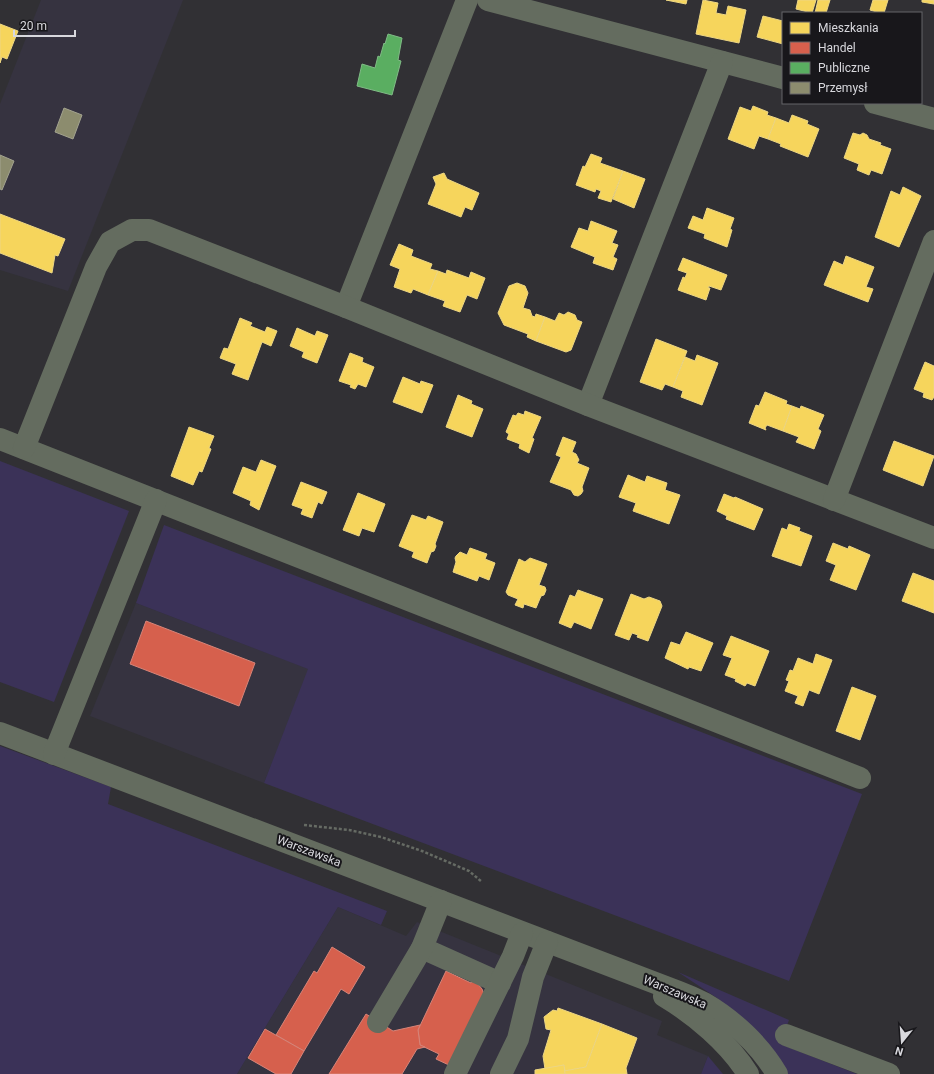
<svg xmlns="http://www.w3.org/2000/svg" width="934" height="1074" font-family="Roboto,sans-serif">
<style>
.built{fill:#363340}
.green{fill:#3b3258}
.homes{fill:#f6d55c;stroke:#edd683}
.shops{fill:#d6604d;stroke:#d78478}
.public{fill:#5aae61;stroke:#80bb86}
.industry{fill:#8c8c6e;stroke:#a3a38f}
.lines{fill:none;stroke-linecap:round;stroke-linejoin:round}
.path{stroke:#666b64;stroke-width:2.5;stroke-dasharray:3 2;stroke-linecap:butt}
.minor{stroke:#646c5f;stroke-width:22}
.labels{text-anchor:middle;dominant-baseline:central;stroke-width:4;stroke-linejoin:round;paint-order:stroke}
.street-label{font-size:12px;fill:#d8d8dd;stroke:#18171b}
</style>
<rect width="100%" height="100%" fill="#313034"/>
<g class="built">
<polygon points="41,0 183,0 68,291 0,270 0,104"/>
<polygon points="136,603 309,669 264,783 90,716"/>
<polygon points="338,907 406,936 417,922 662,1021 657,1035 708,1056 701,1074 237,1074"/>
</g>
<g class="green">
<polygon points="0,461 129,511 54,702 0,682"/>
<polygon points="164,525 862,794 789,981 264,783 308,669 136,603"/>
<polygon points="0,746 111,787 108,804 387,911 381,925 338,907 237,1074 0,1074"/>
<polygon points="678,972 789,1020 780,1044 857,1074 787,1074 717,998"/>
<polygon points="708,1056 723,1074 701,1074"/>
</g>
<g class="homes">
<polygon points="666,0 687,0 686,4"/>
<polygon points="703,0 718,3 716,13 726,15 728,6 746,10 739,43 696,34"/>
<polygon points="798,0 816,0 812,13 796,9"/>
<polygon points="818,0 830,0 826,13 815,13"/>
<polygon points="873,0 888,0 884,13 880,13 870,10"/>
<polygon points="922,0 934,0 934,4 922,2"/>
<polygon points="763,16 783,21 783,44 757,37"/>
<polygon points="0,24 18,31 7,59 2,57 0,63"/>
<polygon points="753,106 768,112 767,115 776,118 768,139 759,136 754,149 728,139 740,107 751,111"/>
<polygon points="792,115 808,121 807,124 819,129 808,157 780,146 781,144 768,139 776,118 789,123"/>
<polygon points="853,133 860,135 863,133 867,135 869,139 881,143 880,145 891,149 882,174 871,170 869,175 857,170 859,164 844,158"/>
<polygon points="591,154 602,158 600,163 623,171 611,202 598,198 601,191 596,189 595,192 576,185 583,166 585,167"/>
<polygon points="623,171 645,179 634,208 613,199"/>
<polygon points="444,173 447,179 479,193 472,210 465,207 461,217 428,204 436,184 433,177"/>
<polygon points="903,187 921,196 899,247 875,237 891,191 900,195"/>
<polygon points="707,208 734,218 730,229 732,230 727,247 704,238 705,234 688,228 693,216 703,220"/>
<polygon points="0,214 65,239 58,256 55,255 52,273 0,253"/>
<polygon points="591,221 617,231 612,243 618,245 613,257 617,259 613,270 593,263 595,257 571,247 579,228 588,231"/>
<polygon points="399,244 413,250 411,256 432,264 430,269 438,271 428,295 413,289 411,293 394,287 400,269 390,265"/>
<polygon points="846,256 874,267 866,287 873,289 868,302 824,285 834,261 843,265"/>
<polygon points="683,258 727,275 721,290 709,286 708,288 710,288 706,300 678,290 683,277 685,278 687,273 678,270"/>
<polygon points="447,270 469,278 471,272 485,278 477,299 467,295 460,312 443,306 445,301 428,295 438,271 446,274"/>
<polygon points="517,283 525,286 528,293 523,308 530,310 532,316 535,317 536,314 545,317 536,341 527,337 528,334 504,325 498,313 509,286"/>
<polygon points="568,312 575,315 577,320 582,322 571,350 566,352 536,341 545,317 555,321 559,313 564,315"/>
<polygon points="240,318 252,323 250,326 265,332 267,327 277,331 271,346 262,342 248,380 232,374 236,364 220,358 224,348 228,349"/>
<polygon points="297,328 315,336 317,331 328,335 317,363 302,357 304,352 290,346"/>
<polygon points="656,339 687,351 673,387 665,384 662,390 640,382"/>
<polygon points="350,353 363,358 362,362 374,367 366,387 358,384 355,389 350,387 351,385 339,381"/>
<polygon points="697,355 718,363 702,405 681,397 683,391 673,387 685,357 695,361"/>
<polygon points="925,362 934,366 934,397 932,400 923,397 924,393 914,389"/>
<polygon points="403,377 420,384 421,381 433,385 422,413 393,402"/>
<polygon points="765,392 787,401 786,404 792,406 783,431 767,425 765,428 766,430 749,423 756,405 759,406"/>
<polygon points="458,395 472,401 471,404 483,409 472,437 446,427"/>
<polygon points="792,406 800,409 801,406 824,415 818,429 821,431 814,449 796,442 799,437 783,431"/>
<polygon points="525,411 541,417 532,438 534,439 529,453 519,448 520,444 507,439 509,434 506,432 513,415 516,416 518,413 524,415"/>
<polygon points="189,427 214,436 209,448 211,449 202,472 199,471 193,485 171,476"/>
<polygon points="563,437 576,442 572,452 576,454 579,460 577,463 589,468 582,487 583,491 581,494 578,496 574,495 571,490 550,482 561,457 556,455"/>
<polygon points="894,441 934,456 923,486 883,470"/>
<polygon points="261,460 276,466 259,510 250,505 251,501 233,493 243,467 256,472"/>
<polygon points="628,475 645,482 647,476 667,483 665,490 680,495 669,524 633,511 636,503 619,497"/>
<polygon points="301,482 327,492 322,504 318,502 312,518 301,514 303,509 292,505"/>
<polygon points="358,493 385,504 374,532 362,528 359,536 343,530"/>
<polygon points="724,494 734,498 735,497 763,509 754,530 726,519 727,516 717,511"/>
<polygon points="412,515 426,520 428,516 443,522 435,544 436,546 434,551 431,552 427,563 412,557 414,552 399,546"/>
<polygon points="789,524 800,528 799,531 812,536 801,566 772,556 782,528 787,530"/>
<polygon points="833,543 848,549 849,546 870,555 856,590 830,580 836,565 826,561"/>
<polygon points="470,548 487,554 485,559 495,563 489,580 479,576 477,581 453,572 456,562 455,558 456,556 460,552 467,555"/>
<polygon points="530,558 547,564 539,585 545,587 546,590 544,595 541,596 536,608 524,604 523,608 515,605 518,599 508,595 506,592 519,559 525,562"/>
<polygon points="913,573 934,581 934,613 902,601"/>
<polygon points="578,590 603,599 591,629 574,622 571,628 559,623 570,595 575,597"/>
<polygon points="631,594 644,599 649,597 660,601 662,606 648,641 637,637 638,635 632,633 629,640 615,635"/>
<polygon points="686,632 713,643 701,671 689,667 688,669 665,658 671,642 680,645"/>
<polygon points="731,636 769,651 755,686 747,683 745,686 735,681 736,679 725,675 732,658 723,655"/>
<polygon points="816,654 832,660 819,694 809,690 803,706 795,703 798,696 785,691 789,681 786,680 790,670 793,671 798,658 813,664"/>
<polygon points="852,687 876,696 860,740 836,731"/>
<polygon points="558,1008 602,1024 586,1067 565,1071 564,1065 545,1069 543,1056 551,1030 546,1029 544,1017 553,1010 557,1011"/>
<polygon points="602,1024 637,1038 626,1068 627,1074 565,1074 564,1071 586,1067"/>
<polygon points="564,1065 565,1074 535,1074 535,1070"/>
</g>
<g class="shops">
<polygon points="146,621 255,663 239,706 130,664"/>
<polygon points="332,947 365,967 349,994 341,989 304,1051 276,1035 314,971 317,973"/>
<polygon points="446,971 471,983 472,981 478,984 482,989 484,994 451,1066 436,1059 439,1054 420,1045 418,1030"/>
<polygon points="366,1014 393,1031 420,1025 418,1030 420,1045 425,1047 417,1049 402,1074 329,1074"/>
<polygon points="265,1029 304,1051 291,1074 276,1074 248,1058"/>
</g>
<polygon class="public" points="388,34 402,38 398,60 401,61 392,95 357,86 362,64 375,68 378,56 380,57 384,43 385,44"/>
<g class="industry">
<polygon points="64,108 82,115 73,139 55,132"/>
<polygon points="0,155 14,161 2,190 0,189"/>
</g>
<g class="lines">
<polyline class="path" points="304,825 349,830 381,837 422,851 469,871 482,882"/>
<g class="minor">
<polyline points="488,0 783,78"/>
<polyline points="875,103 934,119"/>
<polyline points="346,307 467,0"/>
<polyline points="588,405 722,62"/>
<polyline points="0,439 860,778"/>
<polyline points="24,448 96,267 110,242 132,230 149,230 346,307 588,405 934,538"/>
<polyline points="834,500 934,241"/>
<path d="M0 733 679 992C687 995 696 999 704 1003 733 1020 760 1045 777 1074"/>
<polyline points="54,754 156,500"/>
<polyline points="422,948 500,983"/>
<path d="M664 996C694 1014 729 1043 748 1074"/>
<polyline points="378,1022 422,948 441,901"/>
<polyline points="786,1035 889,1074"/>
<polyline points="455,1074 513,956 522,933"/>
<polyline points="501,1074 518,1039 533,977 547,942"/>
</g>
</g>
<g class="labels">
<g class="street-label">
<text transform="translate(309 851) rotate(21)">Warszawska</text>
<text transform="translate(675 992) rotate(23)">Warszawska</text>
</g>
</g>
<rect x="782" y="12" width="140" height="92" fill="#18171b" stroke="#656469"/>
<rect x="790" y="22" width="20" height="12" fill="#f6d55c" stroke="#656469"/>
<text x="818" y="32" font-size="12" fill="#d8d8dd">Mieszkania</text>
<rect x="790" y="42" width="20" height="12" fill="#d6604d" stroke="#656469"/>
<text x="818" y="52" font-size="12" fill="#d8d8dd">Handel</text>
<rect x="790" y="62" width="20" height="12" fill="#5aae61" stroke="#656469"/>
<text x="818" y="72" font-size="12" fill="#d8d8dd">Publiczne</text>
<rect x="790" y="82" width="20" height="12" fill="#8c8c6e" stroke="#656469"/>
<text x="818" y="92" font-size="12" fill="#d8d8dd">Przemysł</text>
<g transform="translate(902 1042) rotate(197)" stroke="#18171b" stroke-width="3" paint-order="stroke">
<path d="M0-3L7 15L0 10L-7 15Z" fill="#d8d8dd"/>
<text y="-6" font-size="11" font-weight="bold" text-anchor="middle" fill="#d8d8dd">N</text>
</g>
<path d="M14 30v6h61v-6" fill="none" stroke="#d8d8dd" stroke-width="2"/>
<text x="20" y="30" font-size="12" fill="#d8d8dd" stroke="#18171b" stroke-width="3" paint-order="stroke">20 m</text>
</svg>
